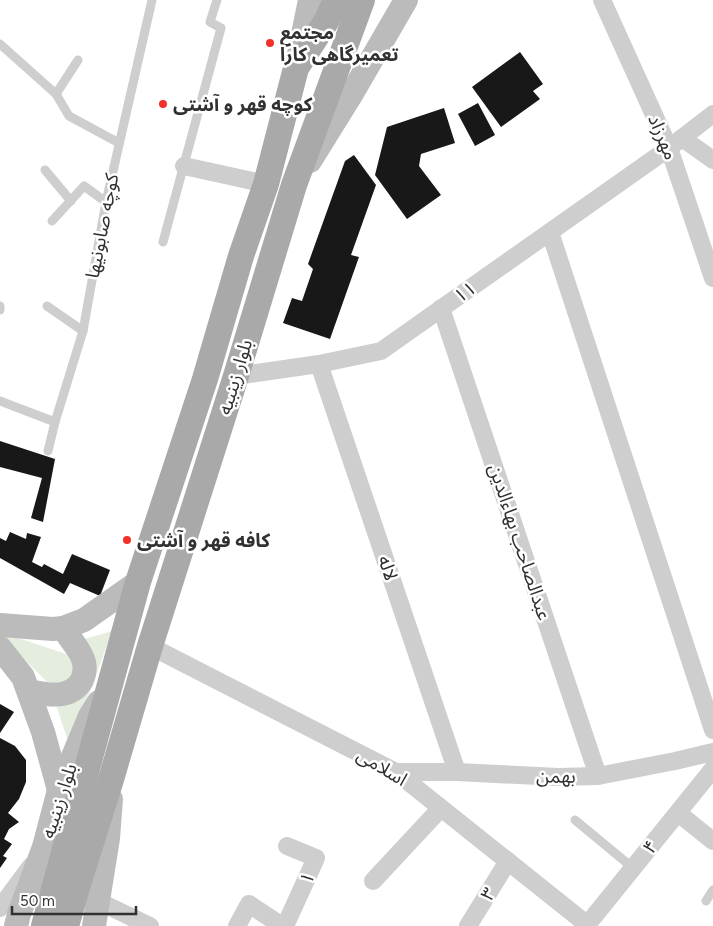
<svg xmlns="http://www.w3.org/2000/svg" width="713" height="926" font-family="Figtree,'Noto Sans Arabic',sans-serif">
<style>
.green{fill:#e5eede}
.building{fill:#181818}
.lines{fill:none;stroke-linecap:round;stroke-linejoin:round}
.lane{stroke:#cecece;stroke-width:9}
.street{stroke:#cecece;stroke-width:18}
.secondary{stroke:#bbb;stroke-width:24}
.primary{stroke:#a9a9a9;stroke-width:26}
.poi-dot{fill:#f33027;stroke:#fff;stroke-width:2}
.labels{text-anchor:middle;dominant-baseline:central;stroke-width:5;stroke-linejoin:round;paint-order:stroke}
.poi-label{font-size:19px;font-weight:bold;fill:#313131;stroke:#fff;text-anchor:start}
.street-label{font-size:19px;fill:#313131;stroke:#fff}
</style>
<rect width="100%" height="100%" fill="#fff"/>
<g class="green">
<polygon points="112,631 70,747 55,702 74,697 78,641"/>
<polygon points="0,632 66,654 75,669 74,680 49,684 0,635"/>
</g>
<g class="building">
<polygon points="520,52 543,84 533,91 540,99 501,127 472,87"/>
<polygon points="478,103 495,135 475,146 458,114"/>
<polygon points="444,108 455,143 421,154 419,166 441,195 407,219 375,175 387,127"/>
<polygon points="354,155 376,185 351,255 359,257 330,339 283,323 292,298 302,301 313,269 308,264 345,161"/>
<polygon points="0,441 55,459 43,522 31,518 42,478 0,467"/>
<polygon points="10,532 26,539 27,533 41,537 32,562 42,567 44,564 63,574 72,554 110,570 100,596 70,583 64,594 0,558 0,538 6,541"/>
<polygon points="0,704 14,712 0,733"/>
<polygon points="0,738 15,746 26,760 26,782 19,799 8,813 19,822 9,829 4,839 12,844 3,856 7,858 0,868"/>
</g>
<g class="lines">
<g class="lane">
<polyline points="0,44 56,94 69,116 119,143"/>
<polyline points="56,94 78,60"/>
<polyline points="45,170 71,201"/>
<polyline points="52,221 84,186 106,202"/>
<polyline points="163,242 221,28 210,22 217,0"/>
<polyline points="0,306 0,310"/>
<polyline points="47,306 83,331"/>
<polyline points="0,401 55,422"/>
<polyline points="48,451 55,422 83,331 106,202 152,0"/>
<polyline points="575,820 633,868"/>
<polyline points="706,901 713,890"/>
</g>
<g class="street">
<polyline points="602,0 669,148 713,278"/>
<polyline points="682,138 713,160"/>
<polyline points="184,166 266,184"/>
<polyline points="550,232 713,730"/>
<polyline points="441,308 598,776"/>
<polyline points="319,364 457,772"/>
<polyline points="236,376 319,364 381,351 669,148 713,114"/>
<polyline points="150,646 396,772 589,926"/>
<polyline points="396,772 457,772 558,777 598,776 675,761 713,752"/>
<polyline points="678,813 713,841"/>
<polyline points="373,881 441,808"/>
<polyline points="98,901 150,926"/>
<polyline points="0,908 31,866"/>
<polyline points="587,925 713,769"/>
<polyline points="237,926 249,904 282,926"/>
<polyline points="285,926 316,858 287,846"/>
<polyline points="468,926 508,861"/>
</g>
<g class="secondary">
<polyline points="297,64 310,0"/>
<polyline points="310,161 351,95 406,0"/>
<polyline points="0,625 53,629 63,628 84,620 138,582"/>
<polyline points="0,648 23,677 43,732 59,790"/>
<path d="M29 691C47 695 71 700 82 680 85 673 86 665 82 657 79 649 68 636 63 628"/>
<polyline points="16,926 19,914 44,847 59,790 90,716 99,702"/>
<polyline points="94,926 108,838 111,799"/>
</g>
<g class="primary">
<polyline points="44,926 138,582 205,379 241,256 266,184 296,68 327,20 336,0"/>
<polyline points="66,926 78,884 112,776 150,646 236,376 294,185 362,0"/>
</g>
</g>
<g class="poi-dot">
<circle cx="270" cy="43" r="5"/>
<circle cx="163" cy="104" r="5"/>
<circle cx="127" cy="540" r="5"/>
</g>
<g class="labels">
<g class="poi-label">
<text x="280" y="32">مجتمع<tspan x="280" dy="22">تعمیرگاهی کارا</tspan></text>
<text x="173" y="104">کوچه قهر و آشتی</text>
<text x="137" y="540">کافه قهر و آشتی</text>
</g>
<g class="street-label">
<text transform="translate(663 137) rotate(67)">مهرزاد</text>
<text transform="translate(102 226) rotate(-79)">کوچه صابونیها</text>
<text transform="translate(465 292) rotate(-35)">۱۱</text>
<text transform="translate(235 377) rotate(-73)">بلوار زینبیه</text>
<text transform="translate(520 542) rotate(72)">عبدالصاحب بهاءالدین</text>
<text transform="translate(388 568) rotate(71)">لاله</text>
<text transform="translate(382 767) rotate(31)">اسلامی</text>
<text transform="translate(556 776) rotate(1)">بهمن</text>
<text transform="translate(59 801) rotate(-72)">بلوار زینبیه</text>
<text transform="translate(650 847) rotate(-51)">۴</text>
<text transform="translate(307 878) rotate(-66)">۱</text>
<text transform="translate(488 894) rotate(-58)">۳</text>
</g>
</g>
<path d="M12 906v8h124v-8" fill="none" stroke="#313131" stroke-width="2.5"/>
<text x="20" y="906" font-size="15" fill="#313131" stroke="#ffffff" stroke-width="4" paint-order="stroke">50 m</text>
</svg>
